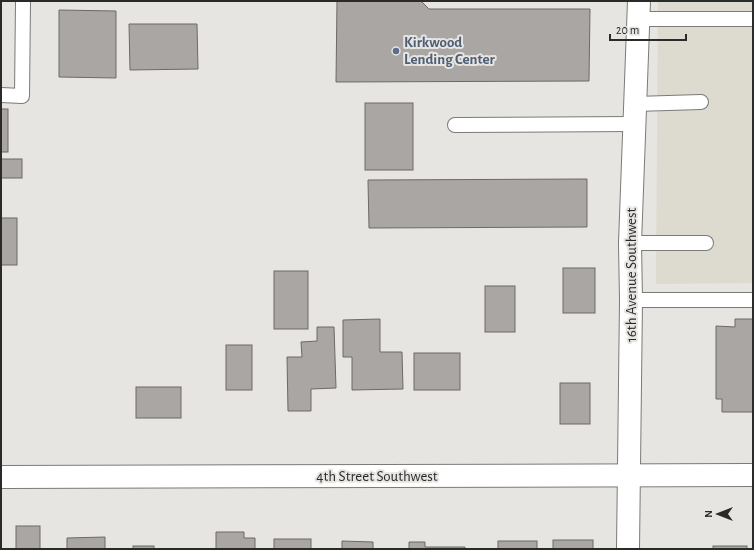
<svg xmlns="http://www.w3.org/2000/svg" width="754" height="550" font-family="'Alegreya Sans',sans-serif">
<style>
.built{fill:#dddad0}
.building{fill:#a9a6a4;stroke:#6c6968}
.lines{fill:none;stroke-linecap:round;stroke-linejoin:round}
.lane-casing{stroke:#7b7a77;stroke-width:16}
.street-casing{stroke:#7b7a77;stroke-width:24}
.secondary-casing{stroke:#7b7a77;stroke-width:24}
.lane{stroke:#fff;stroke-width:14}
.street{stroke:#fff;stroke-width:22}
.secondary{stroke:#fff;stroke-width:22}
.service-dot{fill:#5c6f8a;stroke:#e6e5e2;stroke-width:1.5}
.labels{text-anchor:middle;dominant-baseline:central;stroke-width:4;stroke-linejoin:round;paint-order:stroke}
.service-label{font-size:15px;font-weight:bold;fill:#4e5e75;stroke:#e6e5e2;text-anchor:start}
.street-label{font-size:15px;fill:#2a2a29;stroke:#e6e5e2}
</style>
<rect width="100%" height="100%" fill="#e6e5e2"/>
<polygon class="built" points="658,1 753,1 753,283 656,284"/>
<g class="building">
<polygon points="337,1 421,1 429,9 590,9 589,81 336,82"/>
<polygon points="59,10 116,11 116,78 59,77"/>
<polygon points="129,24 197,24 198,69 130,70"/>
<rect x="365" y="103" width="48" height="67"/>
<rect x="1" y="109" width="7" height="43"/>
<rect x="1" y="159" width="21" height="19"/>
<polygon points="587,179 587,227 369,228 368,180"/>
<rect x="1" y="218" width="16" height="47"/>
<rect x="563" y="268" width="32" height="45"/>
<rect x="274" y="271" width="34" height="58"/>
<rect x="485" y="286" width="30" height="46"/>
<polygon points="380,319 380,352 402,352 403,389 352,390 352,357 343,357 343,320"/>
<polygon points="735,319 753,319 753,412 722,412 722,399 716,399 716,326 735,327"/>
<polygon points="317,327 334,327 336,388 311,389 311,411 288,411 287,357 302,357 301,342 317,341"/>
<rect x="226" y="345" width="26" height="45"/>
<rect x="414" y="353" width="46" height="37"/>
<rect x="560" y="383" width="30" height="41"/>
<rect x="136" y="387" width="45" height="31"/>
<rect x="16" y="526" width="24" height="23"/>
<polygon points="216,532 244,532 244,538 255,538 255,549 216,549"/>
<polygon points="105,537 105,549 67,549 67,538"/>
<rect x="274" y="539" width="37" height="10"/>
<rect x="553" y="540" width="40" height="9"/>
<polygon points="342,541 373,542 373,549 342,549"/>
<rect x="498" y="541" width="39" height="8"/>
<polygon points="409,542 425,542 425,547 465,547 465,549 409,549"/>
<rect x="133" y="546" width="21" height="3"/>
<rect x="713" y="546" width="34" height="3"/>
</g>
<g class="lines">
<defs>
<g id="lane">
<polyline points="638,19 753,19"/>
<polyline points="1,95 22,96 23,1"/>
<polyline points="635,104 701,102"/>
<polyline points="455,125 634,124"/>
<polyline points="630,243 706,243"/>
<polyline points="631,300 753,300"/>
</g>
<polyline id="street" points="1,477 753,475"/>
<polyline id="secondary" points="628,549 631,300 630,243 639,1"/>
</defs>
<use href="#lane" class="lane-casing"/>
<use href="#street" class="street-casing"/>
<use href="#secondary" class="secondary-casing"/>
<use href="#lane" class="lane"/>
<use href="#street" class="street"/>
<use href="#secondary" class="secondary"/>
</g>
<circle class="service-dot" cx="396" cy="51" r="4"/>
<g class="labels">
<g class="service-label">
<text x="404" y="42">Kirkwood<tspan x="404" dy="17">Lending Center</tspan></text>
</g>
<g class="street-label">
<text transform="translate(631 275) rotate(-90)">16th Avenue Southwest</text>
<text x="377" y="476">4th Street Southwest</text>
</g>
</g>
<rect width="754" height="550" fill="none" stroke="#2a2a29" stroke-width="4"/>
<g transform="translate(718 514) rotate(270)" stroke="#e6e5e2" stroke-width="3" paint-order="stroke">
<path d="M0-3L7 15L0 10L-7 15Z" fill="#2a2a29"/>
<text y="-6" font-size="11" font-weight="bold" text-anchor="middle" fill="#2a2a29">N</text>
</g>
<path d="M610 34v6h76v-6" fill="none" stroke="#2a2a29" stroke-width="2"/>
<text x="616" y="34" font-size="12" fill="#2a2a29" stroke="#e6e5e2" stroke-width="3" paint-order="stroke">20 m</text>
</svg>
